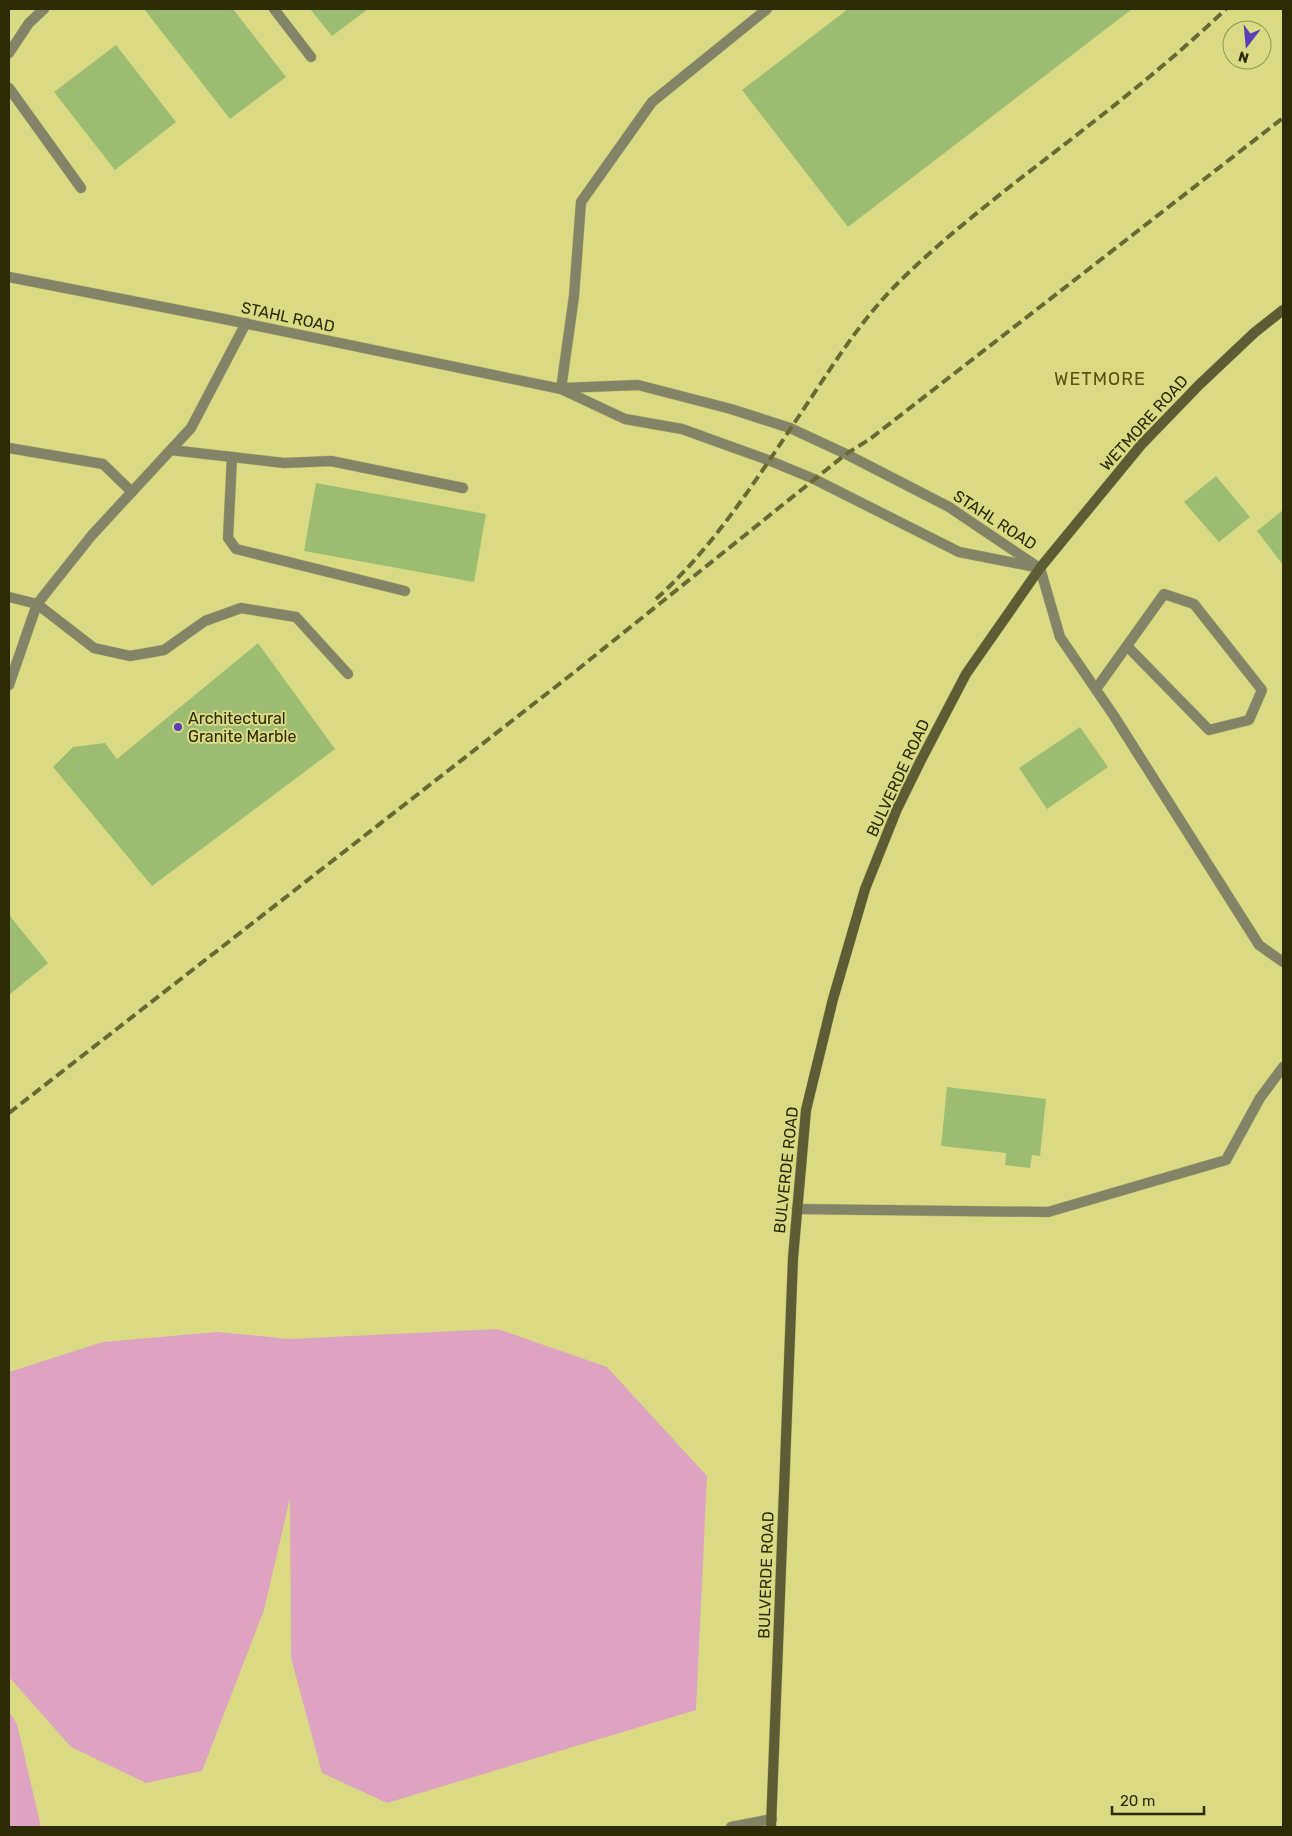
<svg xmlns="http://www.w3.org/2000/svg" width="1292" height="1836" font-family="Rubik,sans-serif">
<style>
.green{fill:#dea3c0}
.building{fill:#9cbd71}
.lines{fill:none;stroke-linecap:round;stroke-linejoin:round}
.service-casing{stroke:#b8b76b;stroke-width:11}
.tertiary-casing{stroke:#b8b76b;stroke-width:11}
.secondary-casing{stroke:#b8b76b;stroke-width:11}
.service{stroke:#838368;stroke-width:10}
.tertiary{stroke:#838368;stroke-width:10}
.secondary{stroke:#5d5c34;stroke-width:10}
.rail{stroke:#6a6933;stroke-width:4;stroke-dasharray:10 5;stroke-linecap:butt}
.poi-dot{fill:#5a3eb6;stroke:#dbda84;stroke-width:2}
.labels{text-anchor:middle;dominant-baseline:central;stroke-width:4;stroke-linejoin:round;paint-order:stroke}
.street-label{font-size:16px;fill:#2c2b06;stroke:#dbda84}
.poi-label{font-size:16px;fill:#2c2b06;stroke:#dbda84;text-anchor:start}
.neighbourhood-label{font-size:18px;letter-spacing:1px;fill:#56540f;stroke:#dbda84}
</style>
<rect width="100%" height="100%" fill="#dbda84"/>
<g class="green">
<polygon points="498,1329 607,1367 707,1476 696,1710 387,1803 322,1773 291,1658 290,1498 264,1610 202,1771 146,1783 71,1747 9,1677 9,1372 103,1342 217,1332 289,1339"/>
<polygon points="9,1712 17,1724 41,1827 9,1827"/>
</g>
<g class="building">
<polygon points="144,9 233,9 286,77 230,119"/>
<polygon points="310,9 368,9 332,36"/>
<polygon points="848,9 1132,9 848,227 742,90"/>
<polygon points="116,45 176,122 115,170 54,92"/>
<polygon points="1216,476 1250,517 1219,542 1184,502"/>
<polygon points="316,483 486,514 474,582 304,551"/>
<polygon points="1283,510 1283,565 1257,531"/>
<polygon points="258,643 335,749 152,886 53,767 73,747 105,743 117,759"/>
<polygon points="1080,727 1108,767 1047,809 1019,768"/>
<polygon points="9,915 48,963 9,995"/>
<polygon points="947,1087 1046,1099 1040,1156 1032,1155 1030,1168 1005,1165 1006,1153 941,1146"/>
</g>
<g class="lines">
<defs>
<g id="service">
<polyline points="274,9 311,57"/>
<polyline points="9,53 29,23 44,9"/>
<polyline points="9,88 81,188"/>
<polyline points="561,389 574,296 581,202 652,102 767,9"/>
<polyline points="9,448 103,464 132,492"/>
<polyline points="171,450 284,463 331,461 463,488"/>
<polyline points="232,457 228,538 236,549 405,591"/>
<polyline points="1040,568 1060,637 1114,716 1259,945 1283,962"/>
<polyline points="9,597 37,604 94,648 130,656 164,650 205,621 241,608 296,617 348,674"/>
<polyline points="9,685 37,604 92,535 191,428 246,323"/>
<polyline points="1096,689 1164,594 1194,604 1262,690 1249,720 1209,730 1127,646"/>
<polyline points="797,1209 1048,1212 1226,1160 1260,1098 1283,1067"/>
<polyline points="731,1827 772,1819"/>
</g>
<g id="tertiary">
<polyline points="9,277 224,319 561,389 625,419 682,429 768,460 814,479 959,552 1040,568"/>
<polyline points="562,388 638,385 731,409 790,428 846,454 949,507 1035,565"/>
</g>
<polyline id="secondary" points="771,1827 793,1258 806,1110 833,999 865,889 897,809 920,762 966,674 1040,568 1141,445 1199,385 1254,333 1283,310"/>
</defs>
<use href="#service" class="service-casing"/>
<use href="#tertiary" class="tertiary-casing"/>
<use href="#secondary" class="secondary-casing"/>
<use href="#service" class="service"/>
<use href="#tertiary" class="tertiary"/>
<use href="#secondary" class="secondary"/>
<g class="rail">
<path d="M656 599C713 548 756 480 799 416 830 370 858 323 898 283 936 245 979 211 1021 178 1091 124 1162 70 1226 9"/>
<polyline points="9,1113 572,674 846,454 870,439 1283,118"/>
</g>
</g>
<circle class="poi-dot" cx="178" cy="727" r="5"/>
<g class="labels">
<g class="street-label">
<text transform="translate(288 317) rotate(12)">STAHL ROAD</text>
<text transform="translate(1144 423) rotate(-48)">WETMORE ROAD</text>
<text transform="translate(995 520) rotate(33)">STAHL ROAD</text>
<text transform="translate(898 778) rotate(-65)">BULVERDE ROAD</text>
<text transform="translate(786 1170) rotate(-84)">BULVERDE ROAD</text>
<text transform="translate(766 1575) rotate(-88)">BULVERDE ROAD</text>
</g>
<g class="poi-label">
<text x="188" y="718">Architectural<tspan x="188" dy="18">Granite Marble</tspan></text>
</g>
<g class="neighbourhood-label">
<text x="1100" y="379">WETMORE</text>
</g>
</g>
<rect width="1292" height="1836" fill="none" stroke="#2c2b06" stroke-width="20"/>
<g transform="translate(1247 45) rotate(196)"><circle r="24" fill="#dbda84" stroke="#959452"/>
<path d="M0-4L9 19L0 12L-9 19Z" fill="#5a3eb6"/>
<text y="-8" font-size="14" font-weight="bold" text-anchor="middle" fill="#2c2b06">N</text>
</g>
<path d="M1112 1806v8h92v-8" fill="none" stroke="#2c2b06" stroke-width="2.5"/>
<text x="1120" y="1806" font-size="15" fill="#2c2b06" stroke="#dbda84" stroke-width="4" paint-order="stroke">20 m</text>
</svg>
